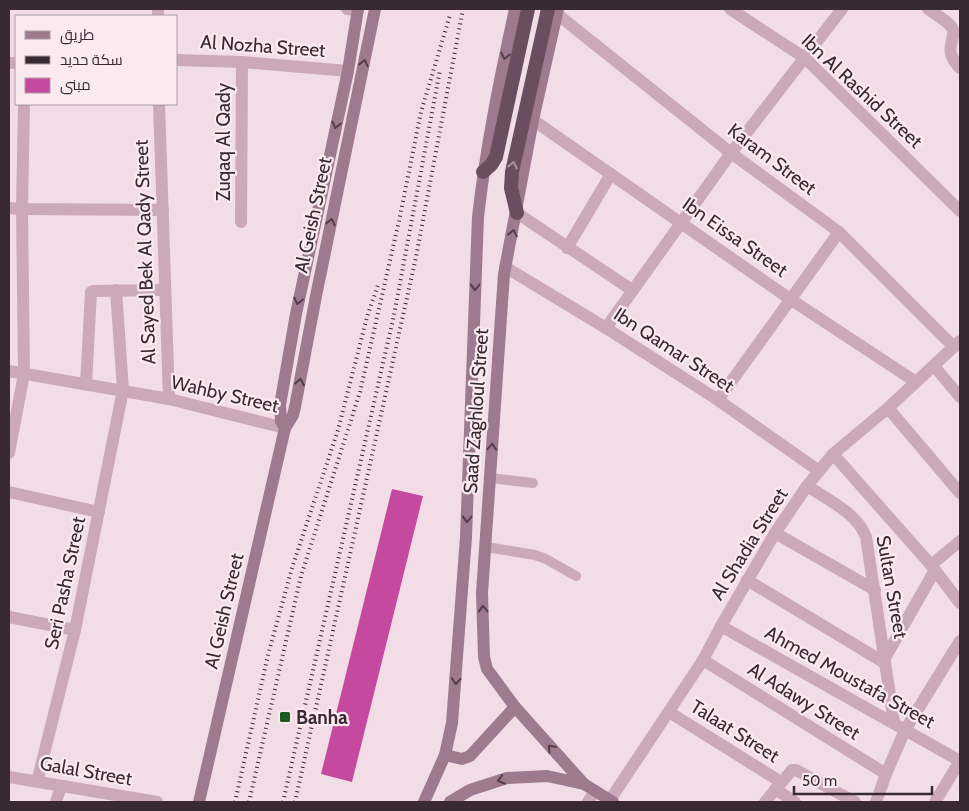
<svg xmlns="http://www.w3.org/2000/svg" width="969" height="811" font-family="Cabin,Cairo,sans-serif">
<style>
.building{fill:#c5499e}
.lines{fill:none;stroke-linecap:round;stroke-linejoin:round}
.service{stroke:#cba9b9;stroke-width:10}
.minor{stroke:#cba9b9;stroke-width:12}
.secondary{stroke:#9e7a8f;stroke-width:12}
.trunk{stroke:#6a4d5e;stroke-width:14}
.rail{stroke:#382932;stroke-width:4;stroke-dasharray:1 4;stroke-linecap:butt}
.oneway{stroke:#523d49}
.oneway2{stroke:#ab94a0}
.poi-dot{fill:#1e5926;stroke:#faeaf0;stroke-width:2}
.labels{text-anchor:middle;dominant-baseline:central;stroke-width:4.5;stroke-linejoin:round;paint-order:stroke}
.street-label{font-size:19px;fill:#382932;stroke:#faeaf0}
.poi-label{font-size:19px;font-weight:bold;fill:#382932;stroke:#faeaf0;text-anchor:start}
</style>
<rect width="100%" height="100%" fill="#f2dde6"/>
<polygon class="building" points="392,489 423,496 352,782 321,774"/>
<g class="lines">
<g class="service">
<polyline points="490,478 533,483"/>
<polyline points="486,547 535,555 546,559 576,576"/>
</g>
<g class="minor">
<polyline points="347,9 358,10"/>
<polyline points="730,9 805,58 960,211"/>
<path d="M928 9C935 14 944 19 950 25 961 38 939 47 960 68"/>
<polyline points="557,14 731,153 839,232 954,347"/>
<polyline points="158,16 158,9"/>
<polyline points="176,60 242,62 348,71"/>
<polyline points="9,63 16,63"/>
<polyline points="159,104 169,399"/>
<polyline points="533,120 790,299 916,382"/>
<polyline points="9,208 22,209 163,210"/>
<polyline points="517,213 632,290"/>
<polyline points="241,222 242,62"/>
<polyline points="567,248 611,174"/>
<polyline points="505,267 606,328 718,400 819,471"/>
<polyline points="606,328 731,153 842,9"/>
<polyline points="934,366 960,397"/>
<polyline points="9,371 169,399 285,428"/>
<polyline points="86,384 91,292 93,291 165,290"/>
<polyline points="718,400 839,232"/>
<polyline points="888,408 960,493"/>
<polyline points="9,453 24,374 22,209 24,104"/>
<polyline points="833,454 931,565 960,603"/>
<path d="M807 486C827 499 858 514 866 537L894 722"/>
<polyline points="9,492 99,512"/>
<polyline points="775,533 875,590"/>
<polyline points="931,565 960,541"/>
<polyline points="747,580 885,663"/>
<polyline points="9,617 75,630"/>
<polyline points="721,626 960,761"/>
<polyline points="885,658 935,570"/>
<polyline points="703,660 886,774"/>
<polyline points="669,712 781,782"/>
<polyline points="9,777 157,802"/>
<polyline points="37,782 75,630 123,390 116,290"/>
<polyline points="775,789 795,802"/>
<polyline points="610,800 703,660 721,626 775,533 807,486 833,454 888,408 960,341"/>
<polyline points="56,802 61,786"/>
<polyline points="588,802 595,791"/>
<polyline points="765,802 792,770 796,770 855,802"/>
<polyline points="876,802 886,774 905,730 960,641"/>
<polyline points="935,802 960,761"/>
</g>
<g class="secondary">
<polyline points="558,9 533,120 504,274 482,593 484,657 487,669 515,707 584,784"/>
<polyline points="285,428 281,421 280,405 296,314 348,71 358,9"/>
<polyline points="445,755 462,759 470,756 515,707"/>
<polyline points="199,802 285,428 293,415 295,407 316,296 375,9"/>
<path d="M424 802 445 755 452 723 466 537 478 217C486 146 500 78 515 9"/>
<polyline points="450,802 470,790 507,778 547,776 584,784 613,802"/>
</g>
<g class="trunk">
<polyline points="483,172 491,165 496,157 528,9"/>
<polyline points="517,213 511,188 512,172 548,9"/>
</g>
<g class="rail">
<polyline points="235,802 268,655 292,568 338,430 367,317 378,285"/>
<polyline points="249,802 301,576 360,392 399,221 421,112 450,15"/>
<polyline points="283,802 394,315 440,70"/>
<polyline points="295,802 416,257 463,9"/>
</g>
</g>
<defs><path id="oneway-chevron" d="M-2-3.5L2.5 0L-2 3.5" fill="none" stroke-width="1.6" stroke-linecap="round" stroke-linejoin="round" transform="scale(1.25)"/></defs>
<g class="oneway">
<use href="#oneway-chevron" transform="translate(505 56) rotate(102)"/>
<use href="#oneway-chevron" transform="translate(364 63) rotate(-78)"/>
<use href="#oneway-chevron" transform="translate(336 125) rotate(102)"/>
<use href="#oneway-chevron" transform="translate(331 222) rotate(-78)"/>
<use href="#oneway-chevron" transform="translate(513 233) rotate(-78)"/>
<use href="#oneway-chevron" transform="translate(475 287) rotate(92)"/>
<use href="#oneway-chevron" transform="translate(298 301) rotate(102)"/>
<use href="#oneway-chevron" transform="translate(300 382) rotate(-79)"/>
<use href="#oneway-chevron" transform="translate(492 447) rotate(-86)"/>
<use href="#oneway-chevron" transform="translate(467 519) rotate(92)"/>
<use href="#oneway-chevron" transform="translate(483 609) rotate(-92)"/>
<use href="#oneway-chevron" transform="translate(456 681) rotate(94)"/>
<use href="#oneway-chevron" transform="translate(551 748) rotate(-132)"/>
<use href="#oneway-chevron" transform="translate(501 780) rotate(164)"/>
</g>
<use class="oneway2" href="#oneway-chevron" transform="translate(513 165) rotate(-78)"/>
<rect class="poi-dot" x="279" y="711" width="12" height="12" rx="2.5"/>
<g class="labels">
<g class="street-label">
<text transform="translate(263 46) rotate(4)">Al Nozha Street</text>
<text transform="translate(862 91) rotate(43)">Ibn Al Rashid Street</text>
<text transform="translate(223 142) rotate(-90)">Zuqaq Al Qady</text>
<text transform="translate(772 159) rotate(37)">Karam Street</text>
<text transform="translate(313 215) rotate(-78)">Al Geish Street</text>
<text transform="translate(735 237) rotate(35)">Ibn Eissa Street</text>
<text transform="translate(145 252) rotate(-92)">Al Sayed Bek Al Qady Street</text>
<text transform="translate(674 350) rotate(33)">Ibn Qamar Street</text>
<text transform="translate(225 394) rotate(13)">Wahby Street</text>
<text transform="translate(476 411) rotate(-86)">Saad Zaghloul Street</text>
<text transform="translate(749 544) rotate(-58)">Al Shadia Street</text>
<text transform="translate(65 583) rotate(-78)">Seri Pasha Street</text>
<text transform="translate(892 587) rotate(80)">Sultan Street</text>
<text transform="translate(224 611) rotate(-77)">Al Geish Street</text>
<text transform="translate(850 677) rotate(29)">Ahmed Moustafa Street</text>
<text transform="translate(804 701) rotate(32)">Al Adawy Street</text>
<text transform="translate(735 731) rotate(32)">Talaat Street</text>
<text transform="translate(86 771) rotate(10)">Galal Street</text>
</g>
<g class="poi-label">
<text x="296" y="717">Banha</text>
</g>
</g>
<rect width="969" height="811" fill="none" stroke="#382932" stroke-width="20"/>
<rect x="15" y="15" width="162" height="90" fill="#faeaf0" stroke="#ac9da4"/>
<rect x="25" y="31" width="25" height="8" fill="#9e7a8f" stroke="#ac9da4"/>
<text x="60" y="40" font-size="15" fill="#382932">طريق</text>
<rect x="25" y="56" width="25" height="8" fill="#382932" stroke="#ac9da4"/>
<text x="60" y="65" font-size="15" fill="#382932">سكة حديد</text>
<rect x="25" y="78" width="25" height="15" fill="#c5499e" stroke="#ac9da4"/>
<text x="60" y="90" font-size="15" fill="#382932">مبنى</text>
<path d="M794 786v8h138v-8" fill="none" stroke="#382932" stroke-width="2.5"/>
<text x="802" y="786" font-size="15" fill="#382932" stroke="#faeaf0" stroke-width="4" paint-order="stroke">50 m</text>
</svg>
